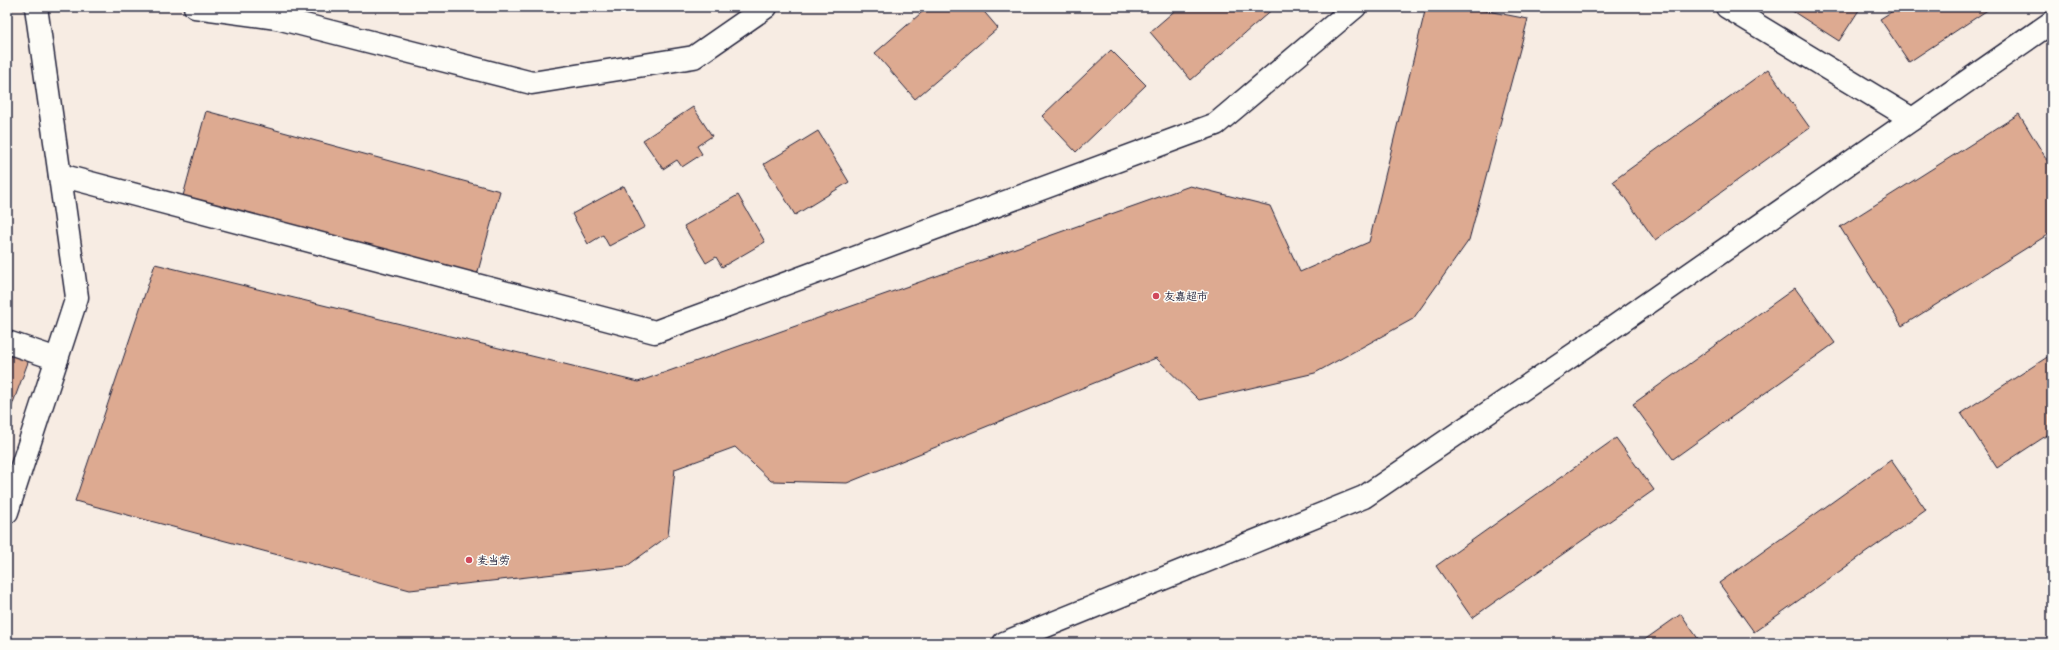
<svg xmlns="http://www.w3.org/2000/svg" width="2059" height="650" font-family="'Balsamiq Sans','LXGW WenKai TC',sans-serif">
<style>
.building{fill:#ddaa91;stroke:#22223b}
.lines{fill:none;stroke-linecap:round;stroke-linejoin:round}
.minor-casing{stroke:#22223b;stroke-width:25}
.minor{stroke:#fdfcf7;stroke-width:22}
.poi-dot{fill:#d1495b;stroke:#fdfcf7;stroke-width:1.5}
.labels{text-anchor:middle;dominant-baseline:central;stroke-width:3;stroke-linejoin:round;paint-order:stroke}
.poi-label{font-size:11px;fill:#22223b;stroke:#fdfcf7;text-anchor:start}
</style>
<rect width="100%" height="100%" fill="#f7ece3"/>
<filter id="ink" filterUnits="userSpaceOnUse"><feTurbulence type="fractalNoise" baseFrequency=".025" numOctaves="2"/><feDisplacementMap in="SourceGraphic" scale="8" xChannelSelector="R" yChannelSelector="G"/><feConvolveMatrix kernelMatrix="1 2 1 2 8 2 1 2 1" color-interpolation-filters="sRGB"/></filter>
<g filter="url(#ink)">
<g class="building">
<polygon points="928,7 980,7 998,28 915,99 875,53"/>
<polygon points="1179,7 1275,7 1191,80 1150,32"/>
<polygon points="1426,7 1467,7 1528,19 1469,240 1413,319 1315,373 1199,400 1156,358 847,483 771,481 735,447 675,469 668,536 627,566 410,590 75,501 155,264 638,382 1190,186 1270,206 1300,272 1369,242"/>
<polygon points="1786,7 1861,7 1839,41"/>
<polygon points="1899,7 1992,7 1909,62 1880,19"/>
<polygon points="1111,50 1146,85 1076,152 1042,116"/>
<polygon points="1768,69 1810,128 1655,240 1613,181"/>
<polygon points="693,107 712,136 697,146 702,154 682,167 677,160 663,169 643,140"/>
<polygon points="206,111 500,191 477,275 183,196"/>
<polygon points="2019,114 2052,168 2052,232 1902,326 1840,227"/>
<polygon points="818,131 849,182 795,215 764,164"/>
<polygon points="624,186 645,227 609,246 603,235 588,244 572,214"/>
<polygon points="738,195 765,242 722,267 716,257 706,263 684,226"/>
<polygon points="1795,288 1835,343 1673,459 1633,404"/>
<polygon points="7,349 30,357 7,419"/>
<polygon points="2052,354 2052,432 1997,468 1961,413"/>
<polygon points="1616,438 1654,490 1472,618 1436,566"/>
<polygon points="1891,460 1926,510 1754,632 1719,583"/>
<polygon points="1681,614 1701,643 1640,643"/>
</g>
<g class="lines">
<defs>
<g id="minor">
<polyline points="195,7 277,18 532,83 694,57 766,7"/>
<polyline points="1727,7 1912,119"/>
<polyline points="60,175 655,332 1216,124 1355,7"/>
<polyline points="7,342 57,359"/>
<polyline points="7,512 77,297 36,7"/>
<polyline points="1004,643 1364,497 1595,340 2052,22"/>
</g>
</defs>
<use href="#minor" class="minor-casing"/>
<use href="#minor" class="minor"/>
</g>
</g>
<g class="poi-dot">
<circle cx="1156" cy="296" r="4"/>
<circle cx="469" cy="560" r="4"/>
</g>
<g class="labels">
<g class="poi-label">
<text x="1164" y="296">友嘉超市</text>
<text x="477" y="560">麦当劳</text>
</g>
</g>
<rect width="2059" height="650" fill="none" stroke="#fdfcf7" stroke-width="24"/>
<rect x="12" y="12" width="2035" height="626" fill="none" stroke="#22223b" stroke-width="1.5" filter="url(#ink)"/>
</svg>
